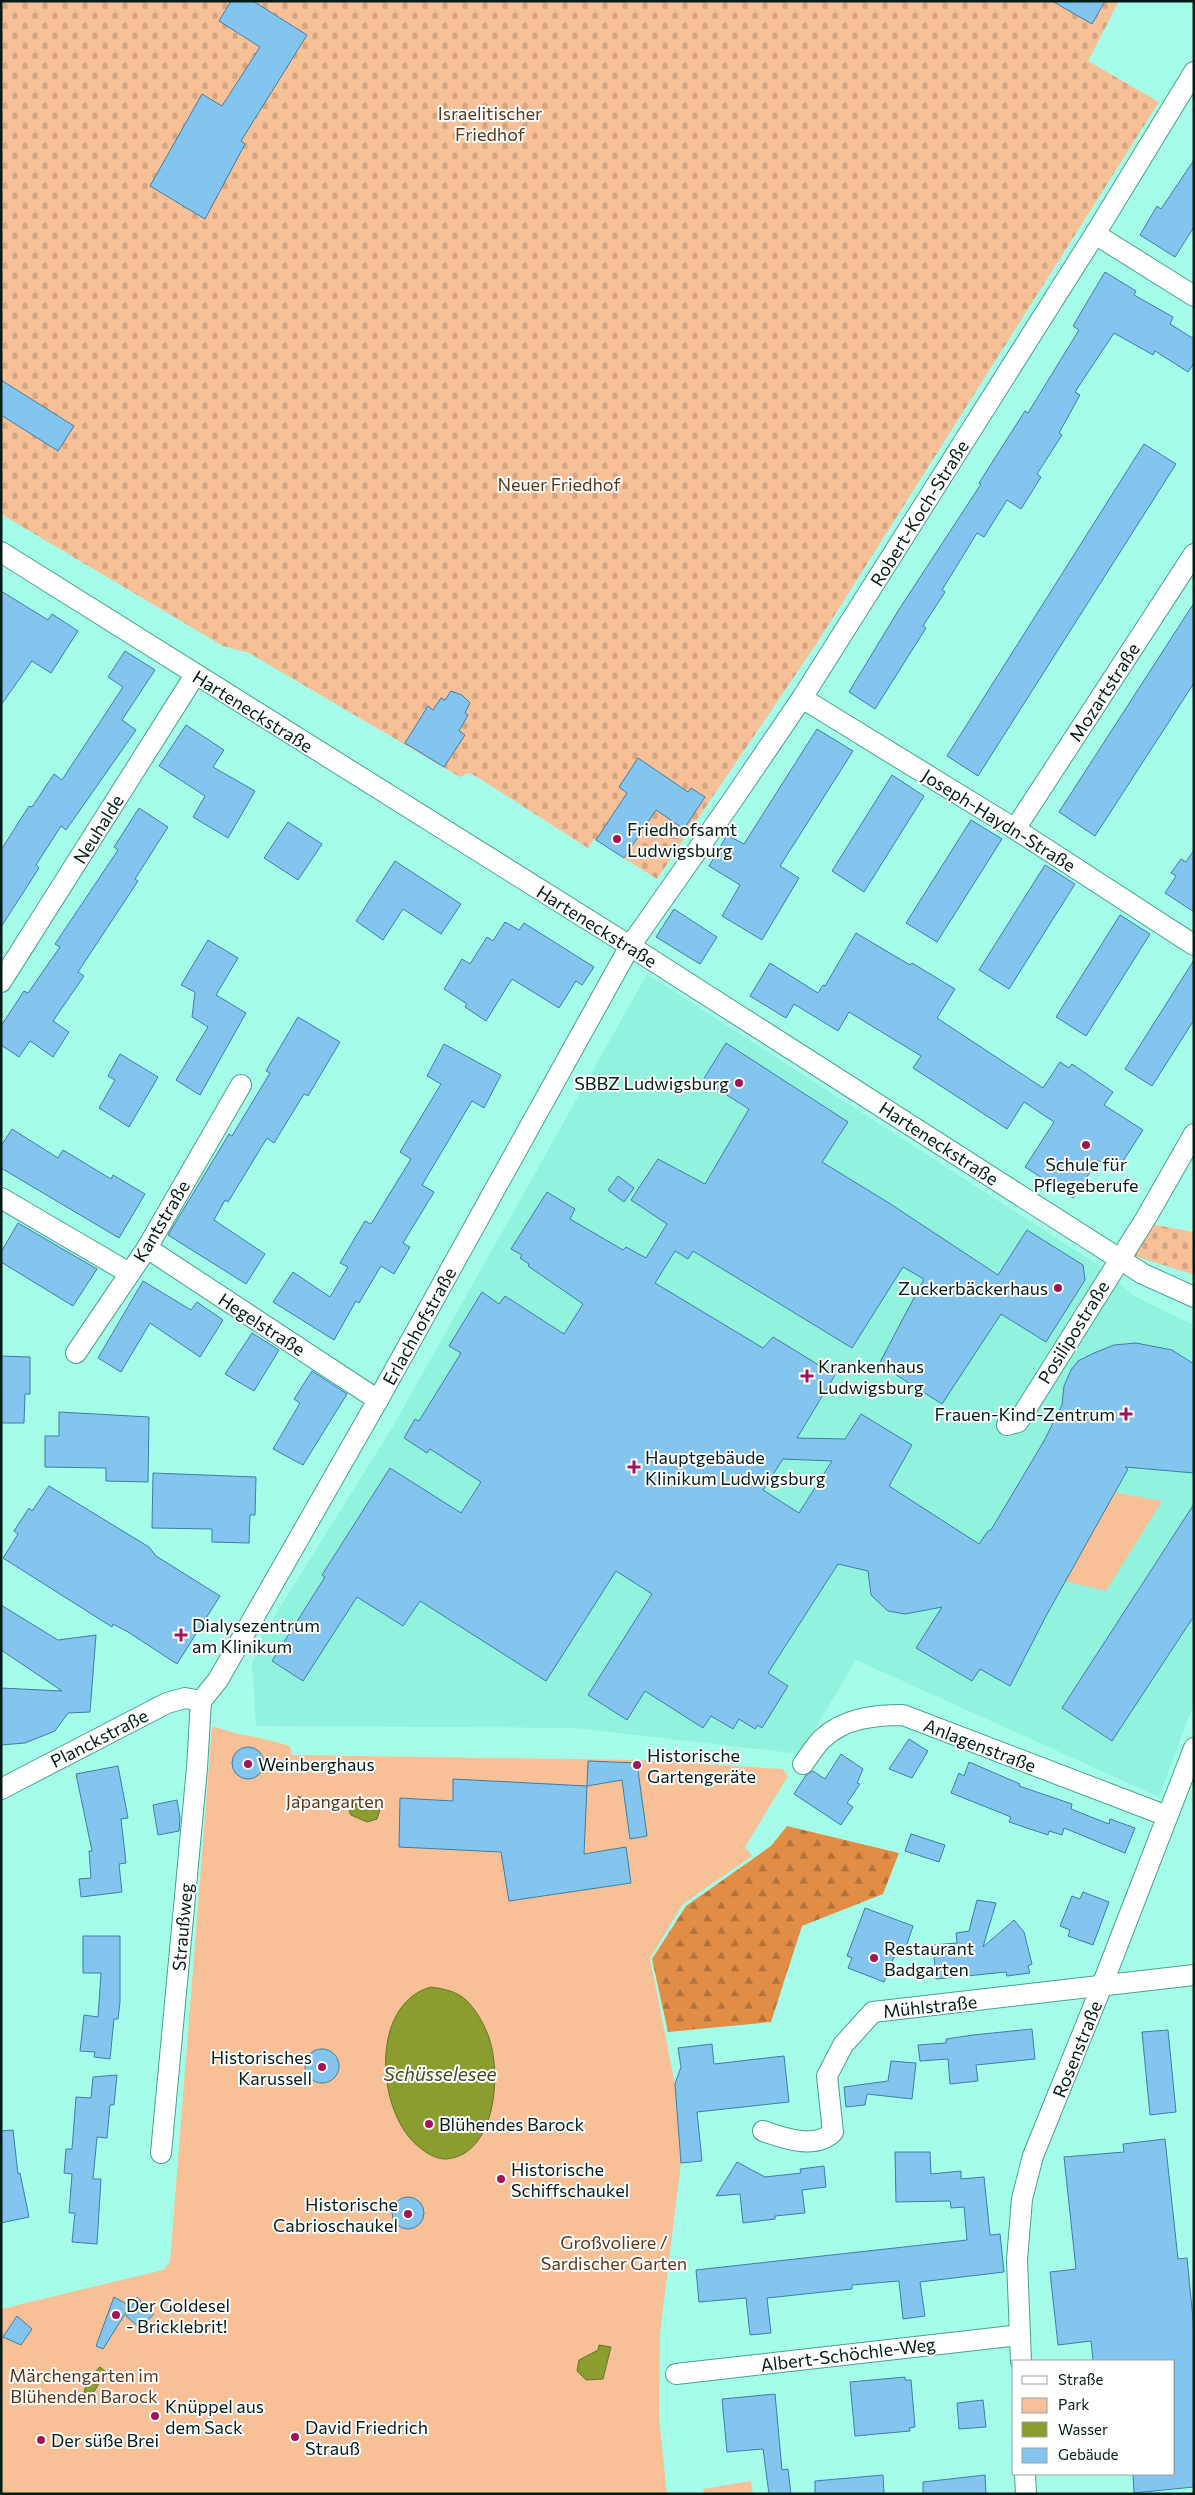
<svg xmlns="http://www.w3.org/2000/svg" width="1195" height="2495" font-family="Commissioner,sans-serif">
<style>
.built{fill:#91f3dd}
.forest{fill:url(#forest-firs)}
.cemetery{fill:url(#cemetery-stones)}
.green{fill:#f7c097}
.water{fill:#8c9d2f;stroke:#627628}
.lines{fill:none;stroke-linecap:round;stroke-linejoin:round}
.stream{stroke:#627628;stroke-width:6}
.building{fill:#84c5ef;stroke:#3d7da4;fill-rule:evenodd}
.minor-casing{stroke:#48a08e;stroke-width:22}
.minor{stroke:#fff;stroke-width:20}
.poi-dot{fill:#a2135a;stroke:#fff;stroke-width:2}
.labels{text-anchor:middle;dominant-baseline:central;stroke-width:4;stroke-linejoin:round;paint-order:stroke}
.park-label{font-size:18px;fill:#593619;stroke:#fff}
.street-label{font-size:18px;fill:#011b16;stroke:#fff}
.poi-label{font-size:18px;fill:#011b16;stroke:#fff;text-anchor:start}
.water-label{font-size:19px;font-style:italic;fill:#434a1f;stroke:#fff}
</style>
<defs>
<pattern id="forest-firs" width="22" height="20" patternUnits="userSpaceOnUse" patternTransform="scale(1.25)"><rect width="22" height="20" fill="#e18d46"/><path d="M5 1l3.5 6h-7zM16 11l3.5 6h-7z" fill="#b47239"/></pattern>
<pattern id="cemetery-stones" width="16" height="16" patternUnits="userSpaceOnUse" patternTransform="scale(1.25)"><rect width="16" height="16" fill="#f7c097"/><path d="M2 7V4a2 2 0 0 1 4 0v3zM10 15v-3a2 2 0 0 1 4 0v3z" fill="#d2a481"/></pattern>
</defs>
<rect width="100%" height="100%" fill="#a5fde9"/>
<polygon class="built" points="647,974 1098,1265 1134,1296 1194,1325 1194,1703 1159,1797 856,1660 800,1754 575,1728 256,1726 252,1664 262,1636 392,1428"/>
<polygon class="forest" points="787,1826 899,1853 883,1894 802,1926 771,2022 668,2032 652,1959 686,1906 771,1846"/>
<g class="cemetery">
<polygon points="1,1 1119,1 1088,61 1159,102 817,643 657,879 594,839 588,848 477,777 469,773 460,777 249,653 223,646 1,514"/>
<polygon points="1151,1224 1194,1232 1194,1275 1132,1255"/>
</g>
<g class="green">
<polygon points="1114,1492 1162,1501 1106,1591 1065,1581"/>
<path d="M212 1727C222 1728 230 1732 239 1734 257 1737 272 1741 290 1746L292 1755 639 1760 783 1769 788 1776 745 1847 752 1856 683 1904 650 1958 675 2084 681 2163 660 2334 659 2417 667 2494H1V2309L163 2270 170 2262Z"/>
<polygon points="751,2481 753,2494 704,2494 703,2489"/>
</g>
<g class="water">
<polygon points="368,1803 375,1803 380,1810 377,1819 367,1822 351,1815 349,1811 354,1805"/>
<path d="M431 1987C444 1989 456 1991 466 2000 476 2010 483 2022 488 2035 502 2071 497 2155 446 2159 436 2159 426 2153 419 2147 376 2113 369 2004 431 1987Z"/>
<polygon points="599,2345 611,2347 603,2379 586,2380 577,2371 579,2360 598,2350"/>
<path d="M100 2367 105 2371C104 2376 95 2390 92 2395L84 2392C85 2386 95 2370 100 2367Z"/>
</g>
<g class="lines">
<path class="stream" d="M299 1799C321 1807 331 1796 354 1805"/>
</g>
<g class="building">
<polygon points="231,1 253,1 307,35 241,141 245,144 205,219 150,186 202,94 222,106 260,47 219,21"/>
<polygon points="1052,1 1105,1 1092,24"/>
<polygon points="1194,160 1194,227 1175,257 1140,235 1157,206 1161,209"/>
<polygon points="1105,272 1136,291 1134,295 1173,317 1170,324 1194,339 1194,363 1188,372 1155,351 1153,355 1114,333 1075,392 1080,395 1059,433 1062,435 1037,474 1041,477 1021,509 1007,500 984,537 977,533 942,590 945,592 923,626 926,628 875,709 849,692 898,611 981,484 979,483 1000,450 1025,411 1028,413 1079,330 1073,326"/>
<polygon points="1,380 74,426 58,451 1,415"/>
<polygon points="1144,444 1176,464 978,776 947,756"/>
<polygon points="1,591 48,620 52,614 78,631 51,673 32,661 1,705"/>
<polygon points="1194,603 1194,683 1095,836 1059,812"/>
<polygon points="125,651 155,670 122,720 136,730 66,830 61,826 36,865 39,868 1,927 1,850 29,806 32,807 54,774 62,780 123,687 108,677"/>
<polygon points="451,691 462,695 470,703 465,713 468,715 459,731 465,735 444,767 405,743 428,706 433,710 441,698 445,700"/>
<polygon points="186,725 224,750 213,767 255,791 228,838 193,817 205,796 159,766"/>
<polygon points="817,729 853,751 780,866 799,878 762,940 722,916 740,885 709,866 727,835 744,844"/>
<polygon points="638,758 688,792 691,788 705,797 684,829 656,810 624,858 596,840 627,793 619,787"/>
<polygon points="892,775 924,796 864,892 832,871"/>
<polygon points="139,808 168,827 135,879 138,881 78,972 84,976 53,1021 69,1032 53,1057 30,1041 19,1057 1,1045 1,1026 24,991 28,993 60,947 55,944 118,850 114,847"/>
<polygon points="971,820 1002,839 937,942 906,923"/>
<polygon points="288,822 322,844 298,880 264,858"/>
<polygon points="1194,850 1194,912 1165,893 1176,876 1171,873 1181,859 1186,862"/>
<polygon points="395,861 461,904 441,934 403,909 383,940 356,921"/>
<polygon points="1045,865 1075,884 1009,989 979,970"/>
<polygon points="674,909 717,937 700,964 656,937"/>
<polygon points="1120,915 1150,934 1086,1036 1056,1017"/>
<polygon points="505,922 519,930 524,923 594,967 582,985 576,981 559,1008 512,979 486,1021 465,1007 467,1004 444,989 462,959 470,964 487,937 493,941"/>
<polygon points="856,933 910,965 912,963 955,989 937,1018 1043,1088 1060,1062 1069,1068 1072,1064 1113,1092 1104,1105 1143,1130 1116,1172 1098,1160 1073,1198 1025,1167 1054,1122 1024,1102 1007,1129 913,1068 921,1056 849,1012 838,1031 794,1004 786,1018 750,996 770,963 818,993 823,985 825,986"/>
<polygon points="208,940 238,958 216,995 246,1013 200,1095 176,1080 208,1027 192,1017 195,992 181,985"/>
<polygon points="1194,960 1194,1020 1152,1086 1125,1069"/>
<polygon points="298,1017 340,1042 308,1096 304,1094 274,1143 267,1138 228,1202 225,1200 214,1220 265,1254 246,1284 168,1235 229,1134 232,1136 270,1073 266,1071"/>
<path d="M726 1043 848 1122 822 1162 889 1203 998 1275 1027 1230 1083 1265 1085 1280 1046 1342 1001 1314 942 1404 879 1364 924 1279 903 1267 852 1348 693 1251 688 1259 675 1251 655 1283 763 1348 773 1337 835 1375 797 1438 845 1439 861 1414 912 1445 889 1486 979 1544 988 1531 991 1530 1044 1441 1062 1405 1064 1386 1071 1370 1078 1361 1094 1353 1114 1345 1136 1343 1172 1350 1194 1364V1473L1125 1467 1128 1469 1046 1616 1010 1686 980 1669 972 1681 916 1648 942 1607 905 1614 888 1611 871 1595 868 1571 838 1564 768 1673 788 1686 762 1728 758 1725 755 1729 739 1719 733 1729 711 1716 703 1728 645 1691 627 1720 588 1695 652 1594 616 1571 546 1681 420 1601 403 1626 357 1597 303 1681 272 1661 325 1577 322 1575 390 1468 461 1513 481 1482 430 1449 427 1453 404 1438 415 1419 419 1421 461 1353 449 1346 482 1292 499 1304 505 1296 564 1334 583 1304 528 1266 529 1264 520 1258 522 1255 511 1249 547 1192 575 1209 570 1219 623 1250 626 1247 646 1258 667 1224 631 1200 658 1159 705 1184 749 1109 703 1080ZM783 1459 832 1461 799 1513 763 1490Z"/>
<polygon points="444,1044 501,1075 484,1108 472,1101 422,1185 434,1192 403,1243 410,1247 394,1274 381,1266 359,1303 356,1301 334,1340 273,1302 293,1272 330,1297 348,1267 340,1263 365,1221 371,1224 411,1159 400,1152 441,1084 427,1076"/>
<polygon points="120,1054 158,1077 129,1127 99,1108 115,1080 108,1076"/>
<polygon points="12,1129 58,1158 63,1150 111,1179 113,1175 145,1194 119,1238 1,1168 1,1146"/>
<polygon points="618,1176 634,1188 624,1202 608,1190"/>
<polygon points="18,1223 97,1269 73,1306 1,1262 1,1252"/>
<polygon points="143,1281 191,1310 197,1302 223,1320 200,1357 150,1323 121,1372 98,1358"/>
<polygon points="252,1333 279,1350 254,1391 225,1374"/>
<polygon points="1,1356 30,1357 30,1394 25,1394 24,1423 1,1423"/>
<polygon points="312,1371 347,1394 303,1465 273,1449 300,1403 294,1399"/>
<polygon points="59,1412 149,1417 148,1482 106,1481 106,1468 45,1467 45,1436 59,1436"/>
<polygon points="153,1473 256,1477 255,1515 250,1515 249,1543 212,1542 212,1529 152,1528"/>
<polygon points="49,1486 149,1547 156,1556 220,1596 177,1664 128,1632 113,1624 112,1627 3,1558 18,1534 14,1531 29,1508 32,1511"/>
<polygon points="1194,1504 1194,1616 1112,1741 1062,1708"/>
<polygon points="1,1605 58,1640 96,1635 90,1712 68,1713 55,1731 25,1743 1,1745 1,1688 62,1691 1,1650"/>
<polygon points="909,1739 928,1751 912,1778 889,1769"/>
<circle cx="248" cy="1763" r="16"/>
<polygon points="841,1754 863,1769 857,1783 860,1784 847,1803 853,1807 841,1825 794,1794 806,1775 813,1771 825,1779"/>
<polygon points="588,1761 637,1763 647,1836 630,1839 622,1780 587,1786"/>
<polygon points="969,1762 1020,1784 1019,1786 1072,1804 1071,1809 1109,1824 1110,1819 1135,1828 1125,1853 1064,1828 1062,1835 1049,1831 1048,1835 1009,1822 1011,1817 951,1793 959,1773 964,1776"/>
<polygon points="118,1766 128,1818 121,1819 126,1863 119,1864 122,1892 81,1897 79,1879 91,1878 89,1851 92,1851 76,1774"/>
<polygon points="453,1779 587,1786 584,1854 626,1847 631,1883 509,1901 501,1852 399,1847 400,1798 453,1801"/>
<polygon points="177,1800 180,1818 179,1831 158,1835 153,1805"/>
<polygon points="911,1834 945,1845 939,1862 905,1851"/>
<polygon points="1083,1892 1109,1902 1093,1945 1068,1936 1070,1930 1060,1926 1072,1896 1080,1899"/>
<polygon points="977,1900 996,1903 983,1947 1014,1920 1024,1932 1032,1964 1028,1966 1030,1973 1007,1976 1006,1972 936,1979 933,1945 957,1943 956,1933 969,1931"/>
<polygon points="865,1908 913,1926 906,1947 899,1945 884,1982 848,1968 852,1958 847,1956"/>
<polygon points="83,1936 120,1936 120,2002 118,2019 114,2019 110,2059 94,2057 95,2052 80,2051 84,2015 98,2017 101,1973 83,1973"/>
<polygon points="1032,2029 1035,2059 976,2065 978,2081 950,2084 948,2059 920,2061 918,2045 946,2043 946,2039 973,2035"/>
<polygon points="1168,2030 1176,2112 1150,2115 1142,2032"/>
<polygon points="712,2044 714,2064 784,2056 789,2102 697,2112 702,2161 681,2163 675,2084 681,2067 678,2048"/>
<circle cx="322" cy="2066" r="17"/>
<polygon points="891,2061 916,2063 912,2099 867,2094 865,2105 846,2107 844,2087 888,2081"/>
<polygon points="117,2075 114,2105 110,2105 107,2138 97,2137 93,2179 101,2179 97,2244 72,2242 75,2213 69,2213 72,2174 64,2173 66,2149 72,2149 76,2097 91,2098 93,2077"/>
<polygon points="13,2130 18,2174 20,2173 29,2217 1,2223 1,2131"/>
<polygon points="1165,2139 1178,2259 1187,2258 1194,2329 1194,2487 1134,2493 1133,2474 1174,2474 1174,2361 1093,2361 1091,2341 1058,2345 1050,2272 1076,2269 1064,2157 1124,2152 1123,2144"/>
<polygon points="895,2152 930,2152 931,2174 961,2171 961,2179 984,2177 990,2235 1000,2234 1004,2272 920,2282 925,2316 903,2319 899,2281 852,2285 852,2289 767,2298 771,2333 750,2335 746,2298 699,2302 696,2270 967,2240 964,2207 951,2208 950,2201 896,2202"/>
<polygon points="737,2162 765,2177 801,2173 800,2169 824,2166 826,2187 802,2190 805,2213 775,2216 775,2219 743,2223 740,2194 716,2196"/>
<circle cx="408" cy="2213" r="16"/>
<polygon points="114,2297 130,2306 103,2349 96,2346"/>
<polygon points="137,2297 154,2314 140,2328 126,2316"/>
<polygon points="17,2316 32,2329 21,2345 3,2337"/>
<polygon points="905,2377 905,2380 911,2380 915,2427 909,2428 910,2431 855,2436 850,2382"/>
<polygon points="775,2394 782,2470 788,2469 791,2494 769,2494 763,2449 727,2452 722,2399"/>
<polygon points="983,2400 986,2427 959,2429 957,2403"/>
<polygon points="883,2475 884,2494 815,2494 815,2481"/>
<polygon points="985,2475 986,2494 923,2494 923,2482"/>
</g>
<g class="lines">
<defs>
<g id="minor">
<polyline points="1095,234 1194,296"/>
<polyline points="1,552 630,946 1143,1274 1194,1297"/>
<polyline points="802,698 1015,829 1194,945"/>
<polyline points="1015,829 1194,554"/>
<polyline points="1,982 195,675"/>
<polyline points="1,1198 129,1273"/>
<polyline points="147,1248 378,1400"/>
<polyline points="76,1353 147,1248 241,1085"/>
<polyline points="1007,1425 1018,1422 1146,1218 1194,1134"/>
<polyline points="201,1701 218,1680 378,1400 630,946 732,801 802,698 1095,234 1194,72"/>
<path d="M803 1764C809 1756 815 1746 822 1739 844 1718 875 1715 903 1715L1167 1816"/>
<polyline points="1,1789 167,1703 185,1698 201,1701"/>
<path d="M763 2131C783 2138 815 2150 833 2132L827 2076 843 2045 873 2012 1194 1975"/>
<polyline points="161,2153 197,1768 201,1701"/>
<polyline points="1021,2361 1017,2260 1022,2199 1033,2156 1101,1988 1194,1748"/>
<polyline points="676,2374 1020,2335"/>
<polyline points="1025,2474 1026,2494"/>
</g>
</defs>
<use href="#minor" class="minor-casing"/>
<use href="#minor" class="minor"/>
</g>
<g class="poi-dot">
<circle cx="617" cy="839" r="5"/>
<circle cx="739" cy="1083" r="5"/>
<circle cx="1086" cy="1145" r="5"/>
<circle cx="1058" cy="1288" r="5"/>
<path d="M804.5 1368.5h5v5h5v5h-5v5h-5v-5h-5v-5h5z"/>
<path d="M1123.5 1406.5h5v5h5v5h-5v5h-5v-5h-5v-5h5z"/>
<path d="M631.5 1459.5h5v5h5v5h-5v5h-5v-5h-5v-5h5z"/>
<path d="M178.5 1627.5h5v5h5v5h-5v5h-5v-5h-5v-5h5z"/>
<circle cx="248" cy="1764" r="5"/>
<circle cx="637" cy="1765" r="5"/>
<circle cx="874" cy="1958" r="5"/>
<circle cx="322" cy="2067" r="5"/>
<circle cx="429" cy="2124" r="5"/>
<circle cx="501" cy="2179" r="5"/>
<circle cx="408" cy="2214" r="5"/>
<circle cx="116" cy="2315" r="5"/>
<circle cx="155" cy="2416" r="5"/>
<circle cx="295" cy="2437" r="5"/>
<circle cx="41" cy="2440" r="5"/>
</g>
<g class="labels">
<g class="park-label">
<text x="490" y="113">Israelitischer<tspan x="490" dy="21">Friedhof</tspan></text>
<text x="559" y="484">Neuer Friedhof</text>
<text x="335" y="1801">Japangarten</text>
<text x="614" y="2242">Großvoliere /<tspan x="614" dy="21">Sardischer Garten</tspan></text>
<text x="84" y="2375">Märchengarten im<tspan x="84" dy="21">Blühenden Barock</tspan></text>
</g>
<g class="street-label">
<text transform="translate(919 513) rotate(-58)">Robert-Koch-Straße</text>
<text transform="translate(1104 692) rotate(-57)">Mozartstraße</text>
<text transform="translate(253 711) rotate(32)">Harteneckstraße</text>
<text transform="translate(999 820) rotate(32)">Joseph-Haydn-Straße</text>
<text transform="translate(98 829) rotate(-58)">Neuhalde</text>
<text transform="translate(597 926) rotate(32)">Harteneckstraße</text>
<text transform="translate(939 1143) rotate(33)">Harteneckstraße</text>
<text transform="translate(161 1221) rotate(-59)">Kantstraße</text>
<text transform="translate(262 1324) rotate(33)">Hegelstraße</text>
<text transform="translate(419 1326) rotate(-61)">Erlachhofstraße</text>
<text transform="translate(1073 1332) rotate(-58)">Posilipostraße</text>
<text transform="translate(99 1738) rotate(-27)">Planckstraße</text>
<text transform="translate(980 1745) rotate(21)">Anlagenstraße</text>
<text transform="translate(182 1927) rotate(-85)">Straußweg</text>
<text transform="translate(930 2006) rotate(-6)">Mühlstraße</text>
<text transform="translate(1077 2049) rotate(-68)">Rosenstraße</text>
<text transform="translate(848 2354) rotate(-7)">Albert-Schöchle-Weg</text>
</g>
<g class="poi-label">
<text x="627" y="829">Friedhofsamt<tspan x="627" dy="21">Ludwigsburg</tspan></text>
<text x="729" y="1083" text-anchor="end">SBBZ Ludwigsburg</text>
<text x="1086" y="1164" text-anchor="middle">Schule für<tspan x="1086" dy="21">Pflegeberufe</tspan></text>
<text x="1048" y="1288" text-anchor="end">Zuckerbäckerhaus</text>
<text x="818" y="1366">Krankenhaus<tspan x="818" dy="21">Ludwigsburg</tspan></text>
<text x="1115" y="1414" text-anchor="end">Frauen-Kind-Zentrum</text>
<text x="645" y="1457">Hauptgebäude<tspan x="645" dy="21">Klinikum Ludwigsburg</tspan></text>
<text x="192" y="1625">Dialysezentrum<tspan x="192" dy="21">am Klinikum</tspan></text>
<text x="647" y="1755">Historische<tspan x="647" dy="21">Gartengeräte</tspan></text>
<text x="258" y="1764">Weinberghaus</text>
<text x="884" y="1948">Restaurant<tspan x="884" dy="21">Badgarten</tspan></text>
<text x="312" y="2057" text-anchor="end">Historisches<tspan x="312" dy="21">Karussell</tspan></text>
<text x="439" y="2124">Blühendes Barock</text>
<text x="511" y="2169">Historische<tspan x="511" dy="21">Schiffschaukel</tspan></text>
<text x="398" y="2204" text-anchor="end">Historische<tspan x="398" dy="21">Cabrioschaukel</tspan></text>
<text x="126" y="2305">Der Goldesel<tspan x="126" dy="21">- Bricklebrit!</tspan></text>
<text x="165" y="2406">Knüppel aus<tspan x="165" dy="21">dem Sack</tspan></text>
<text x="305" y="2427">David Friedrich<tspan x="305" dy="21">Strauß</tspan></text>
<text x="51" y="2440">Der süße Brei</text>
</g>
<g class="water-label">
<text x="440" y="2073">Schüsselesee</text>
</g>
</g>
<rect width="1195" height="2495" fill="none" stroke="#011b16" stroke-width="5"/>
<rect x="1012" y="2360" width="162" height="115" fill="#ffffff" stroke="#99a4a2"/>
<rect x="1022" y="2376" width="25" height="8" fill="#ffffff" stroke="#99a4a2"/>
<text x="1058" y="2385" font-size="15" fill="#011b16">Straße</text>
<rect x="1022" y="2398" width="25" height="15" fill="#f7c097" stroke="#99a4a2"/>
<text x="1058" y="2410" font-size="15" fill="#011b16">Park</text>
<rect x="1022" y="2422" width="25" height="15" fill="#8c9d2f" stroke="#99a4a2"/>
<text x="1058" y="2435" font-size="15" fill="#011b16">Wasser</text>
<rect x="1022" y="2448" width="25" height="15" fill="#84c5ef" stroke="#99a4a2"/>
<text x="1058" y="2460" font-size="15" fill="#011b16">Gebäude</text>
</svg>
